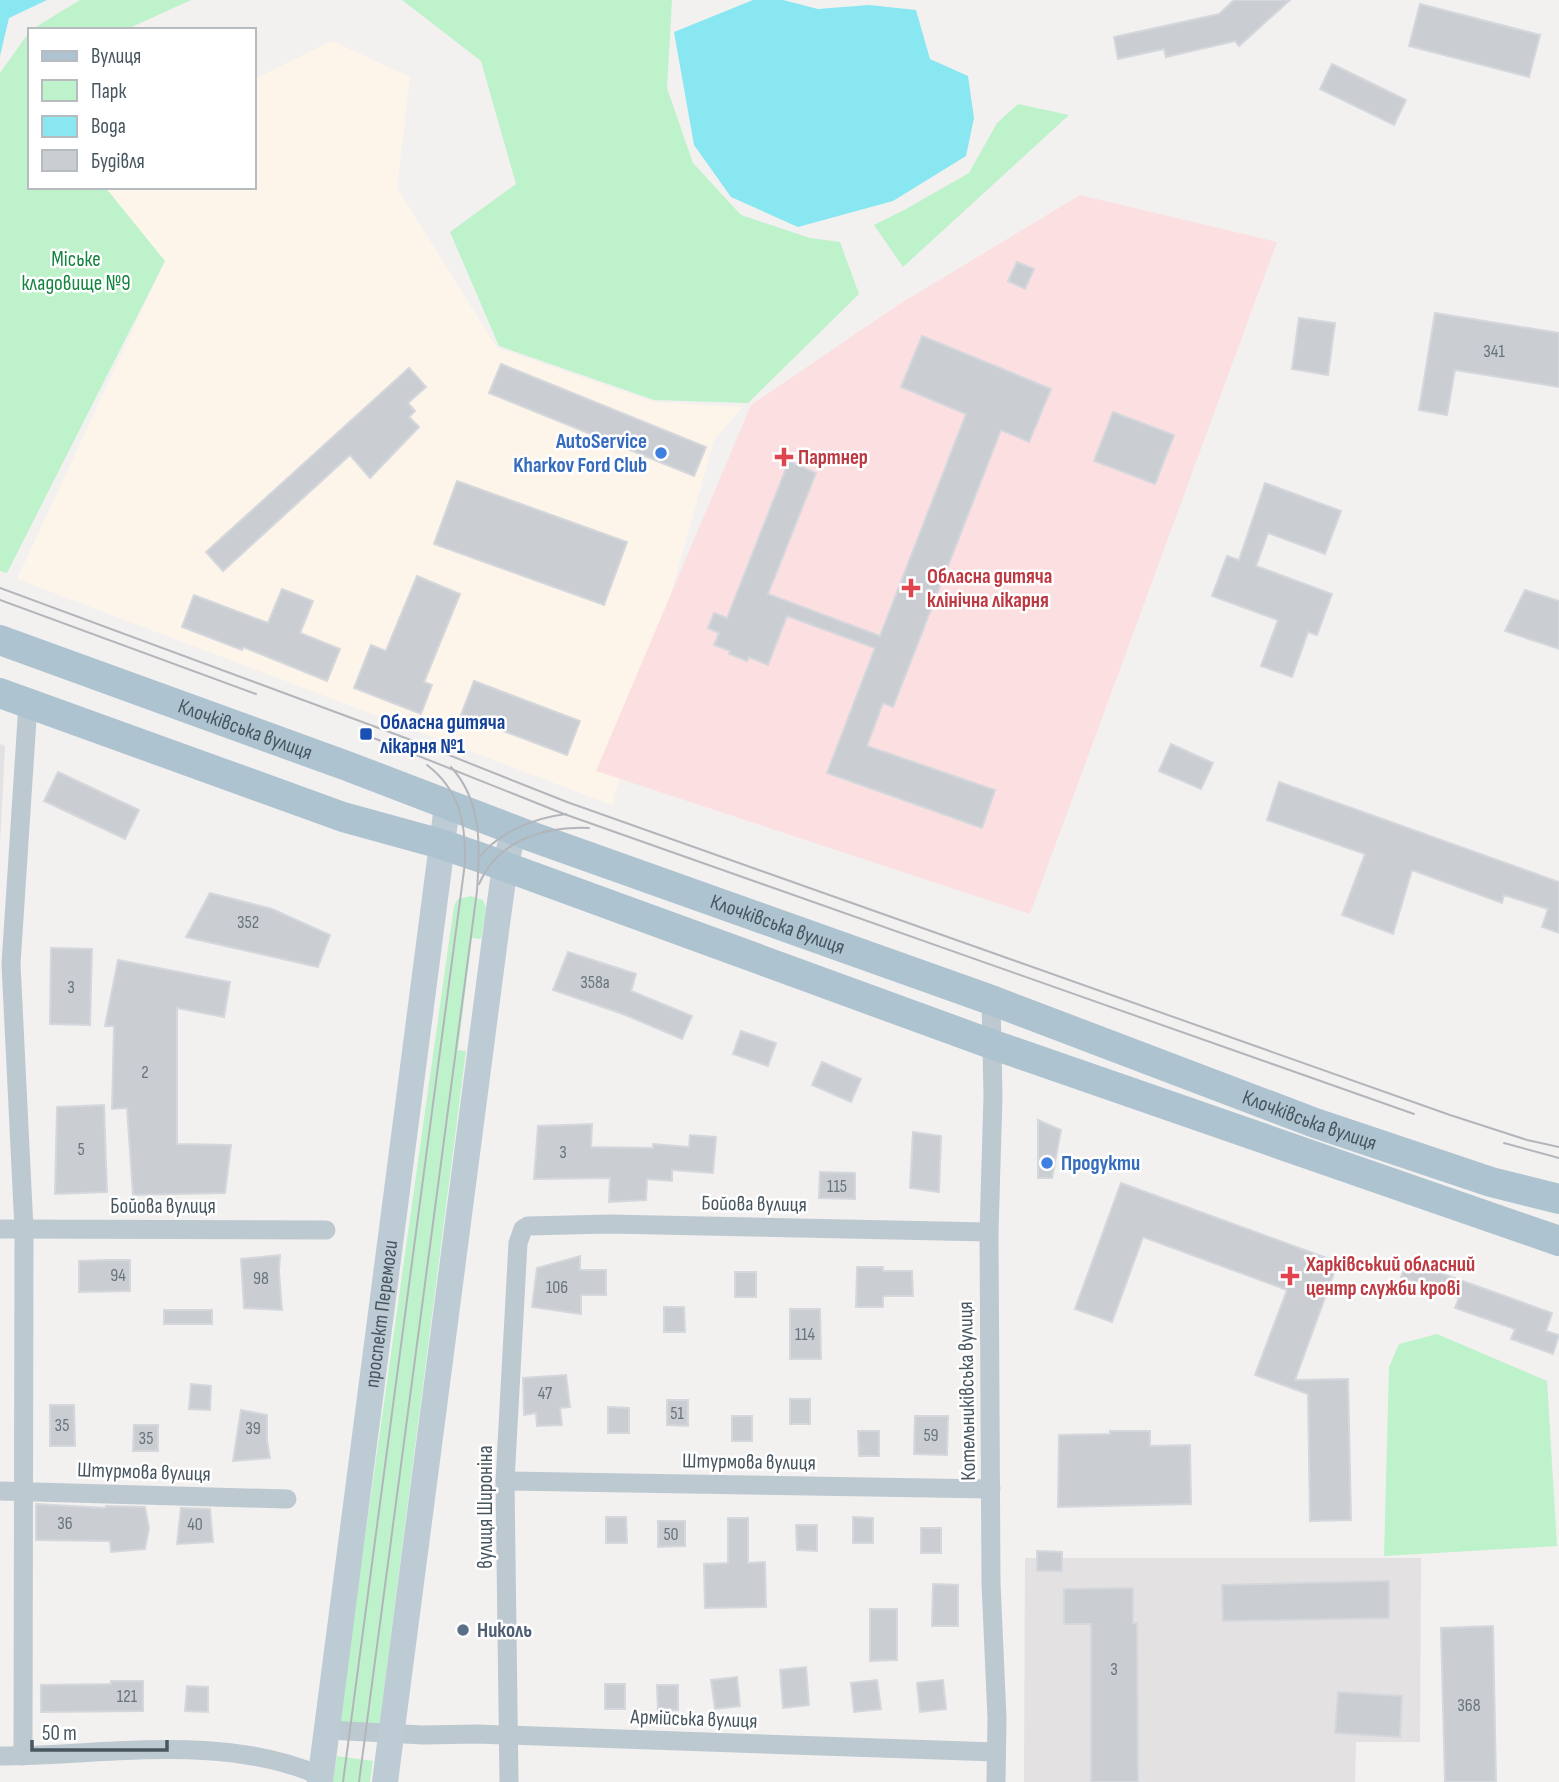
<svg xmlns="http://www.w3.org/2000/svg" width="1559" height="1782" font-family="'Sofia Sans Condensed',sans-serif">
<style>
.commercial{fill:#fdf5e9}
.education{fill:#e4e1e2}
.medical{fill:#fce0e1}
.green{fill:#bdf2cb}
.water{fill:#88e7f1}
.building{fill:#caced3;stroke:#d4d7dc;stroke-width:2}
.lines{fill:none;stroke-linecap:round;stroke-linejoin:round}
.street{stroke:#bdc9d0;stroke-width:19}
.secondary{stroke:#bdcbd5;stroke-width:26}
.primary{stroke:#aec3d0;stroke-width:30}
.tram{stroke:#b2b6bb;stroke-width:2}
.shop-dot{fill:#3f7fe0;stroke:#fff;stroke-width:2.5}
.health-dot{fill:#e0444e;stroke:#fff;stroke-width:2.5}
.transit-dot{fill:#1a4fb4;stroke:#fff;stroke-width:2.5}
.service-dot{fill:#5c6f8a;stroke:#fff;stroke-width:2.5}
.labels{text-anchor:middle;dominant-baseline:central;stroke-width:5;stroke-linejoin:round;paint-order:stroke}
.number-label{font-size:18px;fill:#68747c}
.park-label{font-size:21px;fill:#13853e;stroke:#fff}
.shop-label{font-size:21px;font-weight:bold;fill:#366cbe;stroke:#fff;text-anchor:end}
.health-label{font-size:21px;font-weight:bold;fill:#be3a42;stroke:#fff;text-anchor:start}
.transit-label{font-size:21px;font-weight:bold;fill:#164399;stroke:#fff;text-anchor:start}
.street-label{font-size:21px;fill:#47565f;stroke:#fff}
.service-label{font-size:21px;font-weight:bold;fill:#4e5e75;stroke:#fff;text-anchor:start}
</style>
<rect width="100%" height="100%" fill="#f3f0f0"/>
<polygon class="commercial" points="332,41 410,77 397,188 497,348 654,402 743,407 714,440 612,805 17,579 165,261 88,187 254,187 254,79"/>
<g class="education">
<polygon points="0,744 5,746 0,844"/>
<polygon points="1025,1558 1421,1558 1420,1742 1356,1742 1355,1782 1024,1782"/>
</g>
<polygon class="medical" points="1080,195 1277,242 1030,914 596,771 751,405 898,305"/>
<g class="green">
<polygon points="80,0 191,0 125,30 31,30"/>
<polygon points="402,0 672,0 667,88 693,163 741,215 810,238 840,242 859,294 748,403 654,400 499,346 450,232 516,184 481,61"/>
<polygon points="30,31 30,187 105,187 165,261 7,573 0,571 0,73"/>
<polygon points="1018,104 1069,115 903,267 874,225 906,209 969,173 997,123"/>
<polygon points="471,896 483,900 486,908 481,939 472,938 458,1050 466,1051 379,1727 339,1722 454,906 458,899"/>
<polygon points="1437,1334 1547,1381 1557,1546 1384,1556 1389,1367 1399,1344"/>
<polygon points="337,1756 373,1761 370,1782 333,1782"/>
</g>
<g class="water">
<polygon points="0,0 47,0 9,18 0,56"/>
<polygon points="753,0 783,0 818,9 869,5 916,10 930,59 968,76 974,118 966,156 893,201 798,227 731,197 694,145 674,32"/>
</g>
<g class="building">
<polygon points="1234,0 1290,0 1239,46 1235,41 1166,57 1164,49 1118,59 1114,37 1219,14"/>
<polygon points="1420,4 1540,35 1529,77 1409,46"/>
<polygon points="1332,64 1406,100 1394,125 1320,89"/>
<polygon points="1017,262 1034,269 1025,289 1008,281"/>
<polygon points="1435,313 1559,333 1559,387 1455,370 1447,415 1419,410"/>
<polygon points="1299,318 1335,323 1328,375 1292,369"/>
<polygon points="922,336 1051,389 1029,442 1001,430 893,707 883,703 867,746 995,790 982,828 827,773 875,648 787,616 768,665 749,657 747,661 729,654 730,651 714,645 719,633 708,628 714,613 727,618 789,461 816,473 768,594 880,636 966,414 901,387"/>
<polygon points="501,364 706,447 694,476 489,393"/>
<polygon points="409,368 426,387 408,403 415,411 409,417 419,427 370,478 350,455 223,571 206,552"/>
<polygon points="1113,412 1174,435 1155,484 1094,461"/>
<polygon points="457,481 627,542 604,605 434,544"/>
<polygon points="1265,483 1341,511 1325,554 1268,533 1256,566 1332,594 1317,635 1308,632 1292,677 1261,666 1278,620 1212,596 1227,556 1239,560"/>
<polygon points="417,576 460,594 424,682 432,685 421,714 354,688 371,645 386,651"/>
<polygon points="282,589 313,601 300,633 340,649 327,681 243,647 242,650 182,627 194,595 268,623"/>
<polygon points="1525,590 1559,601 1559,649 1505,631"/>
<polygon points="474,681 580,721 567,755 461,715"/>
<polygon points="1171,744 1213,763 1201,789 1159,771"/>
<polygon points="58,772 139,810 125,839 44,801"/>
<polygon points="1279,782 1559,882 1559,933 1542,927 1548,909 1504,895 1502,903 1412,870 1393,934 1342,915 1365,854 1267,820"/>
<polygon points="210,893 272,909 330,935 318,967 186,937"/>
<polygon points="51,948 92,949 90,1025 50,1024"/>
<polygon points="568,952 636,974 631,991 692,1016 682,1039 623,1014 553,990"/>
<polygon points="118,960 230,982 224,1017 177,1008 177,1144 231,1145 225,1193 133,1195 127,1108 112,1109 114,1026 105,1026"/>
<polygon points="741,1031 776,1043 768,1066 733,1054"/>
<polygon points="822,1062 861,1079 851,1102 812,1085"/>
<polygon points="104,1105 107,1192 55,1194 57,1107"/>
<polygon points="1038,1120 1061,1130 1052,1178 1038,1178"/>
<polygon points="592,1124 591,1147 653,1148 653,1144 689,1147 690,1135 716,1137 713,1173 672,1170 672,1181 647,1179 646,1200 609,1202 610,1178 534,1179 538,1126"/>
<polygon points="913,1132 941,1136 939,1192 910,1188"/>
<polygon points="820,1172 855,1173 855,1199 819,1198"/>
<polygon points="1121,1183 1338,1262 1295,1380 1348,1379 1351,1520 1310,1521 1308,1394 1255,1375 1287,1290 1143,1237 1112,1322 1075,1309"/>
<polygon points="280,1255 279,1271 282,1310 244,1308 241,1259"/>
<polygon points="580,1256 580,1270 606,1270 606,1295 581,1295 581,1314 532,1307 537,1268"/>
<polygon points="107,1260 130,1260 130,1291 79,1292 79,1261"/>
<polygon points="1407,1261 1552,1313 1546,1331 1559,1335 1553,1354 1511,1339 1515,1329 1455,1308 1459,1298 1401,1277"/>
<polygon points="857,1267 883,1267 883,1271 912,1271 913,1296 883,1296 883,1307 856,1307"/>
<rect x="735" y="1272" width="21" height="25"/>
<polygon points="664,1307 684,1307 685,1332 664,1332"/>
<polygon points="790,1309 820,1309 821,1359 790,1359"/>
<rect x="164" y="1310" width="48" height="14"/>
<polygon points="566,1375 570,1407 560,1408 562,1425 537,1426 536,1413 524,1415 523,1378"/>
<polygon points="191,1384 211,1386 210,1410 189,1409"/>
<rect x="790" y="1399" width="20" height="25"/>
<polygon points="667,1400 688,1400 688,1426 667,1425"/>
<polygon points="50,1405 74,1405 75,1446 50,1446"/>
<polygon points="608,1407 629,1408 629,1433 608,1433"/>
<polygon points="241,1410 267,1415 267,1441 270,1458 233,1461"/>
<rect x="732" y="1416" width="20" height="25"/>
<polygon points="915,1416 948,1416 947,1455 914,1454"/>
<polygon points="134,1425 158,1425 158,1451 133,1451"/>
<polygon points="858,1431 879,1431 879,1456 859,1456"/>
<polygon points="1110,1431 1150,1431 1150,1446 1190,1445 1191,1504 1058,1507 1059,1435 1110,1434"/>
<polygon points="36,1504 106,1508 106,1506 145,1507 149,1528 145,1549 111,1552 110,1541 36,1540"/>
<polygon points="181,1508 210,1509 213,1542 177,1544"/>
<polygon points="606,1517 626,1517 627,1543 606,1543"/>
<polygon points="853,1517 873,1518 873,1543 853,1543"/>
<polygon points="728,1518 748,1518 748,1563 765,1562 766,1607 705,1608 704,1564 728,1563"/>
<polygon points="658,1521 685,1521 685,1546 658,1547"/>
<polygon points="796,1525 817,1525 817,1551 797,1550"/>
<rect x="921" y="1528" width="20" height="25"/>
<polygon points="1037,1551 1062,1552 1062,1571 1037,1571"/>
<polygon points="1389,1581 1389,1618 1223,1621 1222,1585"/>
<polygon points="933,1584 958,1585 958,1626 932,1626"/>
<polygon points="1133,1588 1133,1623 1137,1623 1138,1782 1091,1782 1091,1624 1064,1624 1064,1589"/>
<polygon points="870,1609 897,1609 897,1660 870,1661"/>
<polygon points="1493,1626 1496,1782 1445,1782 1441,1628"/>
<polygon points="806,1667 809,1705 783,1708 780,1670"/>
<polygon points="737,1677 740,1706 715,1709 711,1680"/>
<polygon points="877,1680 881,1709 854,1712 851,1683"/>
<polygon points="943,1680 946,1709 920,1712 917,1683"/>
<polygon points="111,1681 143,1681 143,1711 41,1712 41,1685 111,1684"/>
<rect x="605" y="1684" width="20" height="25"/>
<polygon points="657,1685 678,1685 678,1710 658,1711"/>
<polygon points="187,1686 208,1687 208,1712 185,1711"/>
<polygon points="1338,1692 1402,1696 1400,1737 1335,1733"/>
</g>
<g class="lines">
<g class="street">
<polyline points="991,1000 993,1096 989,1232 991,1583 997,1718 996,1782"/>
<polyline points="0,1229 326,1230"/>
<polyline points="505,1481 991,1489"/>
<polyline points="0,1491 287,1499"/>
<polyline points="328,1730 423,1735 477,1734 996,1752"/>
<path d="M0 1756C106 1756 220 1732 321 1776"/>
<polyline points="23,1756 24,1229 11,964 28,704"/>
<polyline points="509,1782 505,1481 518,1243 523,1229 528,1226 609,1224 989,1232"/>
</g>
<g class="secondary">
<path id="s1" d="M320 1782 447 806"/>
<polyline points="385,1782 496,931 505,866 514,830"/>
</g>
<g class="primary">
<path id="s2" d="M0 640 347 766 530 836 991 1000 1315 1123 1491 1182 1559 1199"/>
<polyline points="0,693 343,817 441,844 479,857 991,1044 1559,1241"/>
</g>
<g class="tram">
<polyline points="0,588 411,740 567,802 1450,1115 1527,1140 1559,1147"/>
<polyline points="0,600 256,694"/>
<polyline points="361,733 564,814 1414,1114"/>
<path d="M478 859C498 832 534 818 566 814"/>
<path d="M479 884C498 840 544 826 589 828"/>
<polyline points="1504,1143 1559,1158"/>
<path d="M343 1782 465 863C466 824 460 790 427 765"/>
<path d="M359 1782 477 891C480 848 483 802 451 767"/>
</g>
</g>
<g class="shop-dot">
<circle cx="661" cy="453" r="7"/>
<circle cx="1047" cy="1163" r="7"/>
</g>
<g class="health-dot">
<path d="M780.5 446.5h7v7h7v7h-7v7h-7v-7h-7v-7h7z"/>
<path d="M907.5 577.5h7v7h7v7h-7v7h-7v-7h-7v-7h7z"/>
<path d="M1286.5 1265.5h7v7h7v7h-7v7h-7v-7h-7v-7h7z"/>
</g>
<rect class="transit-dot" x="359" y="727" width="14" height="14" rx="3.5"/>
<circle class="service-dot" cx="463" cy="1630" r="7"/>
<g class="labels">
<g class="number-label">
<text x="1494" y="351">341</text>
<text x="248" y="922">352</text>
<text x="595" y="982">358а</text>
<text x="71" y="987">3</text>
<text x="145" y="1072">2</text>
<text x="81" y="1149">5</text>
<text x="563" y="1152">3</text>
<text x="837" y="1186">115</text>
<text x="118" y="1275">94</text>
<text x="261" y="1278">98</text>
<text x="557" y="1287">106</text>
<text x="805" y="1334">114</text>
<text x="545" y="1393">47</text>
<text x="677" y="1413">51</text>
<text x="62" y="1425">35</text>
<text x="253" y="1428">39</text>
<text x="931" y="1435">59</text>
<text x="146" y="1438">35</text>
<text x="65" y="1523">36</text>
<text x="195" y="1524">40</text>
<text x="671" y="1534">50</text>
<text x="1114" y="1669">3</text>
<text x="127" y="1696">121</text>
<text x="1469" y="1705">368</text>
</g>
<g class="park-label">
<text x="76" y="259">Міське<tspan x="76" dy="24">кладовище №9</tspan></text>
</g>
<g class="shop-label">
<text x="647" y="441">AutoService<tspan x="647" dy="24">Kharkov Ford Club</tspan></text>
<text x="1061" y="1163" text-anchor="start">Продукти</text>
</g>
<g class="health-label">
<text x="798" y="457">Партнер</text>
<text x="927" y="576">Обласна дитяча<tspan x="927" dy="24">клінічна лікарня</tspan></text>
<text x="1306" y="1264">Харківський обласний<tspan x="1306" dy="24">центр служби крові</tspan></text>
</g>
<g class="transit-label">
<text x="380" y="722">Обласна дитяча<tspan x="380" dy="24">лікарня №1</tspan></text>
</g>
<g class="street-label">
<text stroke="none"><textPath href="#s2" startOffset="261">Клочківська вулиця</textPath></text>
<text stroke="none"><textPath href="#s2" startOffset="828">Клочківська вулиця</textPath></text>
<text stroke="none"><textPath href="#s2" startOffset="1395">Клочківська вулиця</textPath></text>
<text transform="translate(754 1204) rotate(1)">Бойова вулиця</text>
<text x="163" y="1206">Бойова вулиця</text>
<text stroke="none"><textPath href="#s1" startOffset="472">проспект Перемоги</textPath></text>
<text transform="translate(967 1391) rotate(-91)">Котельниківська вулиця</text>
<text transform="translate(749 1462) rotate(1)">Штурмова вулиця</text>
<text transform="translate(144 1472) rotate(2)">Штурмова вулиця</text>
<text transform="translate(485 1507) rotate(-90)">вулиця Широніна</text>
<text transform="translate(694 1719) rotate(2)">Армійська вулиця</text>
</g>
<g class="service-label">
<text x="477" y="1630">Николь</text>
</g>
</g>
<rect x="28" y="28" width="228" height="161" fill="#ffffff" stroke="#b5bbbf" stroke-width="2"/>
<rect x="42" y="51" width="35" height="10" fill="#aec3d0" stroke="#b5bbbf" stroke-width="2"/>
<text x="91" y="63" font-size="21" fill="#47565f">Вулиця</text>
<rect x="42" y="80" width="35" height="21" fill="#bdf2cb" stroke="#b5bbbf" stroke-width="2"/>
<text x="91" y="98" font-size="21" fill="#47565f">Парк</text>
<rect x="42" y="116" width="35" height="21" fill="#88e7f1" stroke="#b5bbbf" stroke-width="2"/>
<text x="91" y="133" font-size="21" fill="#47565f">Вода</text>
<rect x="42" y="150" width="35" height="21" fill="#caced3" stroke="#b5bbbf" stroke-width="2"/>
<text x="91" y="168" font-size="21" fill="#47565f">Будівля</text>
<path d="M32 1740v10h135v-10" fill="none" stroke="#47565f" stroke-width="3.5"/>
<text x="42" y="1740" font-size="21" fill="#47565f" stroke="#ffffff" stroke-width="5" paint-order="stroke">50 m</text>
</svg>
